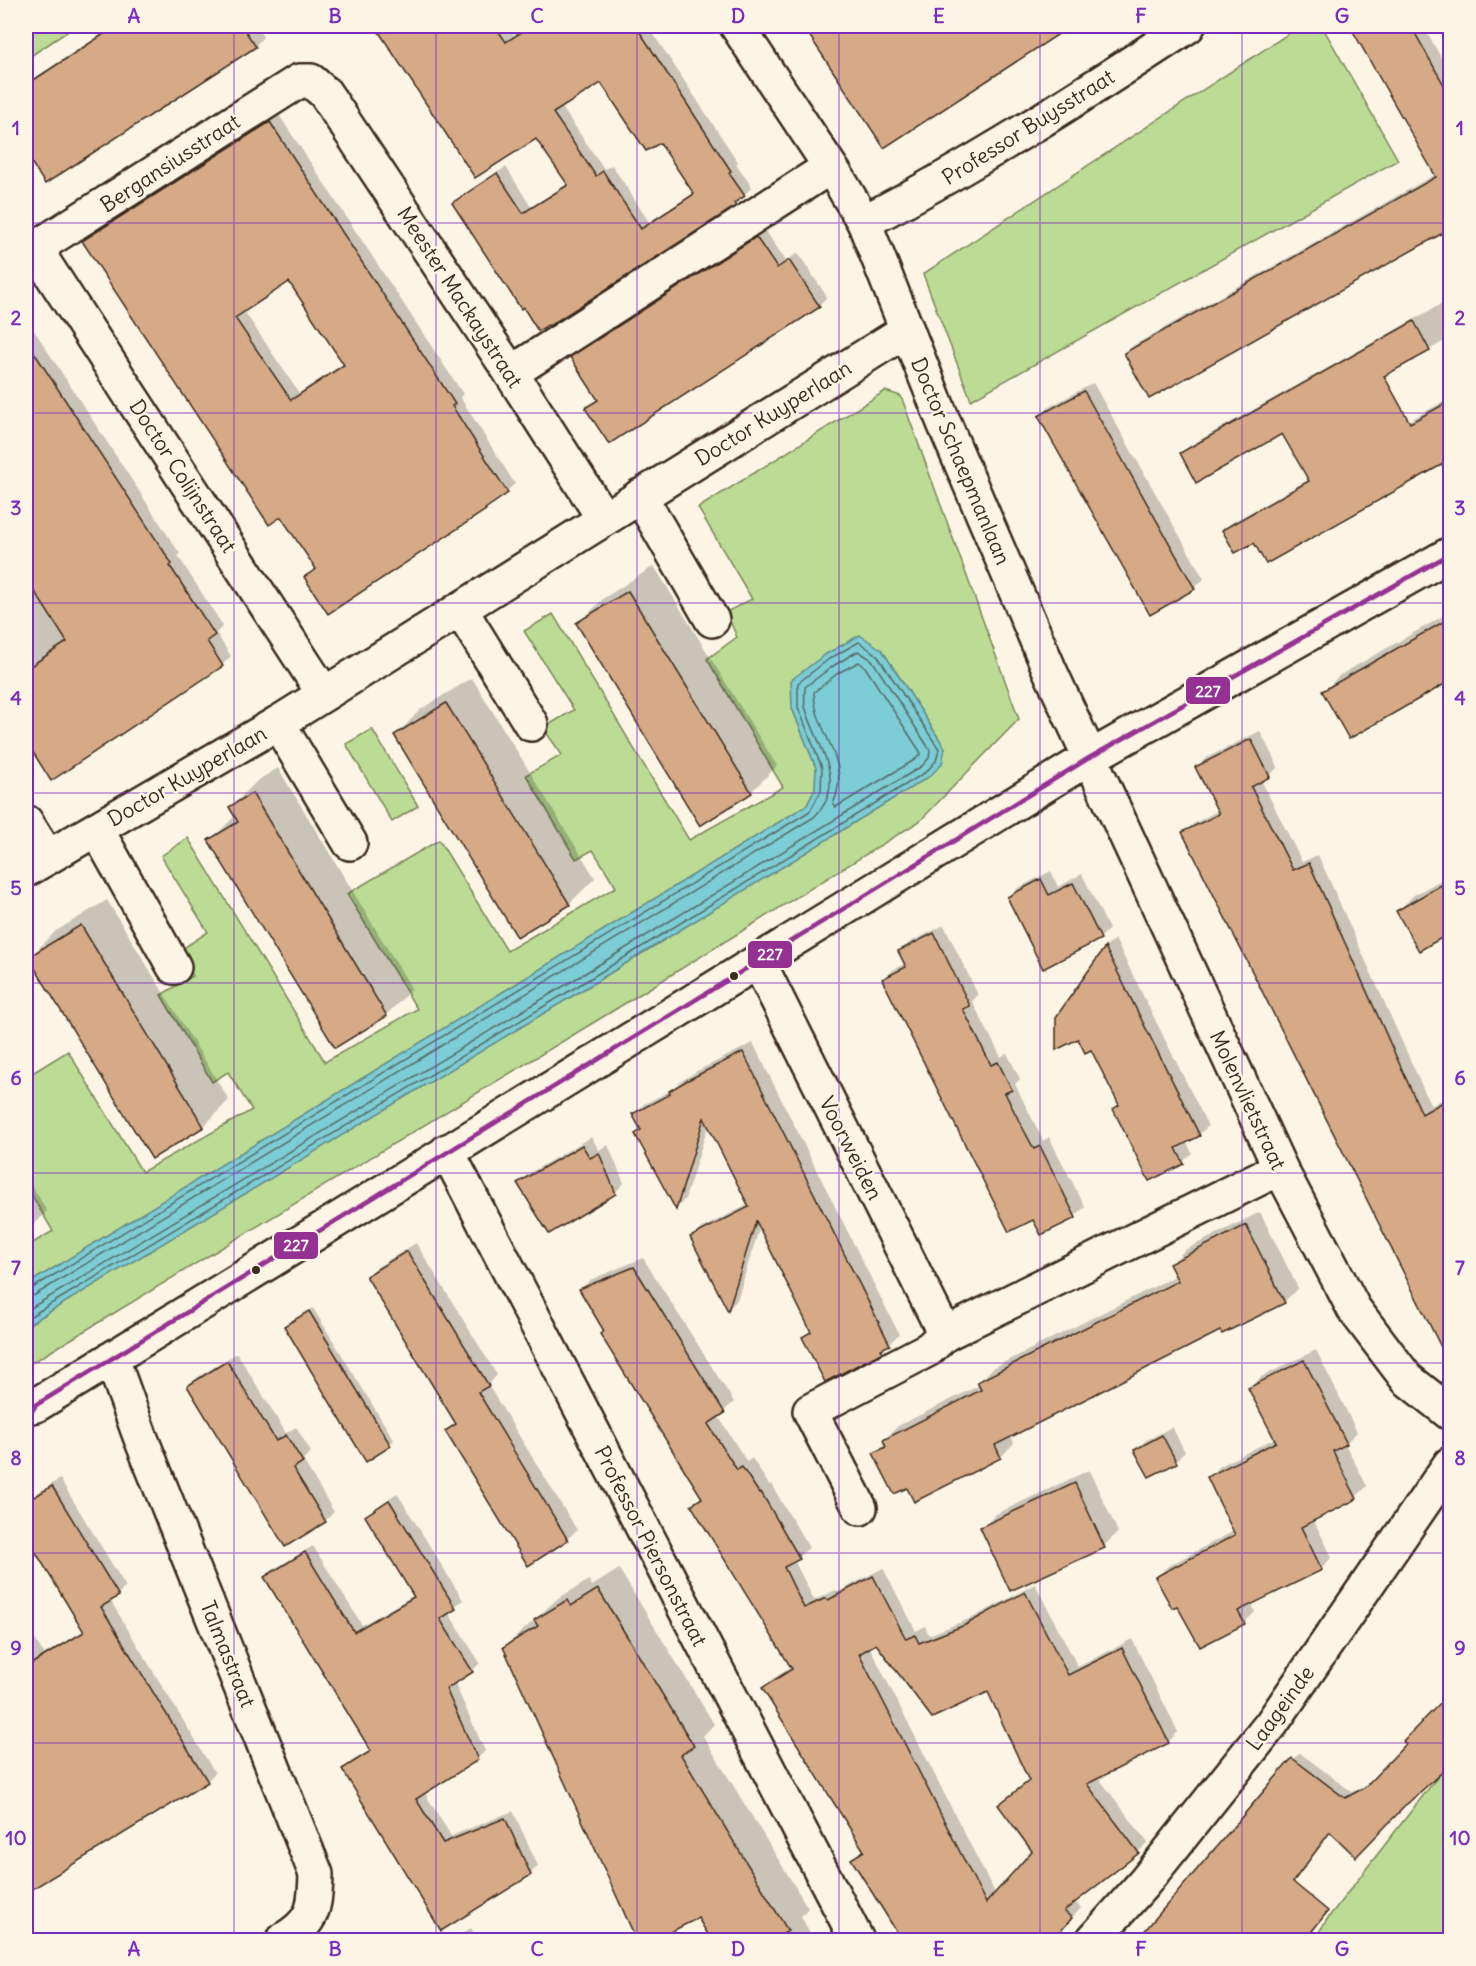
<svg xmlns="http://www.w3.org/2000/svg" width="1476" height="1966" font-family="Delius,sans-serif">
<style>
.green{fill:#bcdc95;stroke:#7c835a;stroke-width:1.5}
.water{fill:#7ccdd5;stroke:#628c8c;stroke-width:1.5}
.shadow{fill:#0003;fill-rule:evenodd}
.lines{fill:none;stroke-linecap:round;stroke-linejoin:round}
.shore{stroke:#556b67;stroke-width:1.5}
.building{fill:#d6aa87;stroke:#3b2a1e;stroke-width:1.5;fill-rule:evenodd}
.minor-casing{stroke:#3b2a1e;stroke-width:38}
.minor{stroke:#fcf5e5;stroke-width:33}
.bus-1-casing{stroke:#fcf5e5;stroke-width:9}
.bus-1{stroke:#953192;stroke-width:4.5}
.grid{fill:none;stroke:#7b2cbf;stroke-width:1.5;stroke-opacity:0.55}
.bus-dot{fill:#3b2a1e;stroke:#fcf5e5;stroke-width:2}
.labels{text-anchor:middle;dominant-baseline:central;stroke-width:5;stroke-linejoin:round;paint-order:stroke}
.street-label{font-size:21px;fill:#3b2a1e;stroke:#fcf5e5}
.line-badge{stroke:#fcf5e5;stroke-width:2}
.badge-label{font-size:16px;text-anchor:middle;font-weight:bold;fill:#fff}
.neatline{fill:none;stroke:#7b2cbf;stroke-width:2}
.grid-label{font-size:20px;text-anchor:middle;font-weight:bold;fill:#7b2cbf}
</style>
<rect width="100%" height="100%" fill="#fcf5e5"/>
<filter id="ink" filterUnits="userSpaceOnUse"><feTurbulence type="fractalNoise" baseFrequency=".0167" numOctaves="2"/><feDisplacementMap in="SourceGraphic" scale="12" xChannelSelector="R" yChannelSelector="G"/><feConvolveMatrix kernelMatrix="1 2 1 2 8 2 1 2 1" color-interpolation-filters="sRGB"/></filter>
<g filter="url(#ink)">
<g class="green">
<polygon points="26,26 76,26 26,59"/>
<polygon points="1300,26 1322,26 1398,160 971,400 923,274"/>
<polygon points="885,391 901,396 1019,719 920,821 611,1012 35,1361 26,1365 26,1326 594,983 930,776 945,748 882,650 792,708 816,768 815,789 807,805 26,1285 26,1247 53,1231 26,1186 26,1077 68,1051 142,1172 252,1110 228,1072 212,1082 161,995 193,976 179,951 208,932 161,856 188,838 325,1062 417,1009 347,894 439,840 507,951 616,887 593,850 576,859 526,775 562,755 543,728 574,710 524,631 553,614 689,840 783,787 707,659 737,637 726,612 752,599 698,508"/>
<polygon points="372,729 418,806 392,822 346,744"/>
<polygon points="1450,1761 1450,1940 1314,1940 1328,1918"/>
</g>
<polygon class="water" points="860,635 882,650 945,748 942,764 930,776 594,983 26,1326 26,1285 807,805 815,789 816,768 792,708 791,680 826,654"/>
<g class="shadow">
<polygon points="114,26 256,26 263,37 255,46 45,182 26,153 26,83"/>
<path d="M377 26H508L514 35 529 26H648L738 162 736 164 752 187 735 204 549 324 453 203 461 196 506 167 531 207 568 183 536 137 476 176ZM601 81 660 141 694 193 649 222 612 165 604 169 561 106Z"/>
<polygon points="805,26 1068,26 884,146"/>
<polygon points="1352,26 1423,26 1450,73 1450,227 1126,353 1134,345 1436,174"/>
<path d="M279 115 463 394 460 397 515 484 485 509 306 577 317 567 282 515 84 241 92 233ZM289 280 344 363 299 393 244 311Z"/>
<polygon points="765,230 786,261 798,253 827,297 819,305 587,408 598,398 572,358 580,349"/>
<polygon points="1450,299 1450,338 1391,371 1385,377 1283,432 1181,454 1189,446"/>
<polygon points="26,318 180,554 178,556 223,626 216,633 231,656 222,665 52,779 26,739 26,734 31,729 26,721"/>
<polygon points="1093,383 1204,579 1194,588 1040,417 1049,407"/>
<polygon points="1450,398 1450,458 1266,562 1254,541 1224,530 1231,523 1313,477 1317,472"/>
<polygon points="654,566 777,766 751,792 700,824 578,624 604,598"/>
<polygon points="1450,612 1450,679 1350,736 1324,691 1340,675"/>
<polygon points="472,678 595,878 569,904 396,735 421,709"/>
<polygon points="1260,731 1278,767 1269,776 1261,780 1302,862 1318,855 1431,1106 1450,1095 1450,1345 1443,1348 1184,833 1193,824 1219,810 1197,767 1206,758"/>
<polygon points="278,768 412,989 386,1015 210,841 236,815 231,807 257,781"/>
<polygon points="1051,871 1058,887 1082,874 1109,929 1100,938 1008,897 1018,888"/>
<polygon points="1450,875 1450,931 1419,948 1398,911 1414,895"/>
<polygon points="107,900 229,1100 204,1126 30,957 56,931"/>
<polygon points="944,925 978,995 972,1001 1001,1057 1007,1053 1020,1079 1015,1084 1043,1141 1049,1137 1085,1207 1075,1216 1041,1233 884,979 893,970 906,963 900,952 909,943"/>
<polygon points="1115,939 1208,1126 1199,1135 1186,1141 1192,1153 1183,1162 1120,1104 1092,1048 1058,1017 1106,947"/>
<polygon points="753,1043 899,1334 882,1351 804,1337 812,1329 760,1226 737,1300 729,1309 692,1237 702,1228 749,1204 709,1123 685,1199 677,1208 637,1134 642,1129 634,1114 644,1104 672,1090 680,1082 697,1071"/>
<polygon points="591,1137 599,1150 608,1145 624,1183 615,1193 519,1183 528,1174"/>
<polygon points="26,1176 47,1211 26,1233"/>
<polygon points="1260,1212 1298,1288 1284,1302 1221,1329 1011,1436 1014,1443 1001,1457 914,1500 907,1486 875,1454 886,1443 884,1440 898,1426 980,1385 979,1382 993,1368 1177,1275 1171,1264 1185,1250"/>
<polygon points="416,1243 497,1375 488,1385 577,1530 567,1539 447,1431 457,1422 368,1276 377,1267"/>
<path d="M643 1258 734 1402 718 1416 747 1462 752 1458 769 1485 771 1484 809 1548 794 1560 814 1600 836 1590 838 1592 883 1568 916 1631 925 1626 929 1635 976 1616 1035 1584 1078 1667 1132 1639 1178 1732 1168 1742 1098 1777 1148 1843 1138 1852 1074 1901 1081 1908 1062 1929 853 1859 864 1849 764 1688 774 1678 792 1667 693 1505 702 1496 581 1289 590 1280ZM876 1642 989 1690 1030 1780 1000 1805 1034 1851 996 1895 869 1646Z"/>
<polygon points="313,1308 394,1440 390,1444 286,1326"/>
<polygon points="1316,1350 1357,1432 1345,1444 1367,1486 1356,1497 1313,1519 1332,1557 1321,1568 1251,1603 1255,1612 1244,1623 1178,1604 1157,1577 1168,1566 1234,1531 1209,1477 1220,1466 1275,1438 1250,1388 1261,1377"/>
<polygon points="237,1353 286,1433 296,1427 311,1452 303,1460 334,1512 325,1521 189,1386 198,1377"/>
<polygon points="1172,1427 1185,1452 1176,1461 1136,1450 1145,1441"/>
<polygon points="1089,1470 1118,1532 1104,1546 982,1528 996,1514"/>
<polygon points="60,1479 126,1587 110,1600 215,1773 207,1781 26,1892 26,1624 44,1654 85,1630 26,1533 26,1500"/>
<polygon points="397,1493 463,1600 448,1612 480,1663 472,1671 454,1682 485,1751 477,1759 424,1792 451,1836 513,1811 538,1866 530,1874 442,1928 344,1769 352,1761 372,1749 266,1577 274,1569 313,1546 362,1625 414,1595 367,1516 375,1508"/>
<polygon points="619,1569 714,1724 703,1736 808,1908 801,1916 813,1940 713,1940 698,1916 505,1647 557,1599 589,1580 592,1586"/>
<polygon points="1450,1695 1450,1763 1425,1788 1331,1831 1304,1866 1294,1759 1300,1753 1352,1792 1372,1782 1408,1744 1405,1741"/>
<polygon points="471,1928 478,1940 451,1940"/>
<polygon points="26,1930 32,1940 26,1940"/>
</g>
<g class="lines">
<g class="shore">
<path d="M859 662 865 667 921 753 916 759 836 807 833 804C853 758 814 733 814 692L838 673Z"/>
<polyline points="26,1290 31,1289 810,811 821,791 822,768 798,707 798,683 829,659 859,642 877,655 939,749 936,761 926,772 591,978 26,1319"/>
<path d="M26 1297 35 1295 814 817C851 782 814 742 805 706 804 700 805 693 805 687L833 666 858 651 872 660 930 750 929 758 922 766 587 972 26 1311"/>
</g>
</g>
<g class="building">
<polygon points="116,26 242,26 256,47 45,184 26,154 26,85"/>
<path d="M375 26H495L506 42 531 26H636L731 171 729 173 745 196 734 203 736 206 549 326 548 325 538 331 523 307 521 309 452 203 497 173 523 213 568 185 536 139 475 178ZM601 83 646 151 660 143 694 194 641 229 603 171 596 176 553 113Z"/>
<polygon points="803,26 1071,26 884,148"/>
<polygon points="1350,26 1411,26 1450,96 1450,229 1149,399 1124,353 1436,177"/>
<path d="M270 122 455 404 452 406 508 493 485 509 486 510 328 614 304 577 316 569 281 517 269 525 82 241ZM289 282 344 365 291 400 235 318Z"/>
<polygon points="756,237 777,268 789,260 820,307 609,444 585,408 598,400 570,357"/>
<polygon points="1414,321 1430,351 1384,376 1410,423 1450,401 1450,460 1266,564 1254,543 1235,553 1222,530 1309,481 1282,434 1196,483 1180,453"/>
<polygon points="26,340 172,564 170,566 215,635 207,641 223,666 51,781 26,741 26,669 67,642 26,578"/>
<polygon points="1084,391 1195,589 1150,615 1038,416"/>
<polygon points="628,591 752,793 700,826 576,623"/>
<polygon points="1450,618 1450,681 1349,739 1322,691"/>
<polygon points="446,703 570,905 517,937 394,735"/>
<polygon points="1251,739 1270,777 1251,787 1293,870 1309,863 1422,1114 1450,1098 1450,1365 1182,832 1219,814 1195,767"/>
<polygon points="252,793 387,1016 335,1048 208,840 238,822 229,807"/>
<polygon points="1041,879 1049,895 1073,883 1101,939 1043,969 1007,897"/>
<polygon points="1450,880 1450,933 1419,951 1396,911"/>
<polygon points="81,925 204,1127 152,1159 28,957"/>
<polygon points="934,933 970,1006 963,1009 991,1065 998,1062 1012,1090 1005,1093 1019,1121 1034,1149 1040,1146 1076,1218 1041,1235 1033,1220 1009,1232 882,979 906,967 898,951"/>
<polygon points="1105,947 1200,1136 1176,1148 1184,1164 1149,1181 1113,1109 1119,1105 1091,1050 1085,1053 1078,1039 1056,1050 1056,1017"/>
<polygon points="743,1052 890,1345 881,1349 883,1352 825,1382 802,1337 811,1332 756,1221 728,1311 690,1237 749,1207 704,1118 676,1210 635,1134 641,1130 632,1114 670,1094 669,1091 686,1081"/>
<polygon points="582,1145 590,1158 599,1153 616,1194 549,1234 517,1183"/>
<polygon points="1246,1225 1285,1303 1222,1334 1220,1331 995,1445 1001,1458 914,1502 907,1488 894,1494 873,1453 886,1447 883,1440 981,1390 977,1382 1178,1281 1169,1264"/>
<polygon points="407,1251 489,1386 478,1392 568,1540 528,1566 445,1431 456,1424 366,1276"/>
<path d="M634 1267 725 1413 708 1424 737 1470 742 1467 759 1493 761 1492 800 1559 784 1567 804 1608 826 1598 828 1600 873 1576 906 1639 915 1635 919 1643 965 1625 1025 1592 1068 1675 1122 1648 1169 1743 1087 1784 1139 1853 1064 1911 1072 1918 1052 1941H902L885 1913 851 1859 864 1851 762 1688 792 1669 691 1505 702 1498 600 1334 604 1331 579 1289ZM876 1644 932 1718 988 1692 1029 1781 998 1805 1032 1851 986 1903 859 1654Z"/>
<polygon points="309,1311 391,1446 366,1462 284,1326"/>
<polygon points="1304,1360 1347,1444 1333,1451 1357,1499 1301,1527 1322,1570 1238,1611 1245,1624 1200,1647 1177,1606 1172,1608 1155,1577 1235,1535 1207,1477 1276,1442 1248,1388"/>
<polygon points="227,1361 276,1441 286,1435 303,1462 293,1468 326,1522 285,1547 187,1386"/>
<polygon points="1162,1435 1177,1463 1149,1477 1134,1450"/>
<polygon points="1075,1483 1105,1548 1010,1591 980,1527"/>
<polygon points="52,1486 119,1596 101,1607 208,1782 26,1893 26,1667 84,1632 26,1536 26,1502"/>
<polygon points="389,1500 456,1609 440,1619 473,1672 446,1689 478,1760 416,1799 443,1843 505,1818 531,1875 441,1931 342,1769 371,1751 264,1577 305,1552 354,1632 414,1597 365,1516"/>
<polygon points="598,1589 694,1746 681,1755 788,1931 772,1941 712,1941 698,1918 653,1941 637,1941 503,1647 538,1626 534,1620 567,1600 571,1606"/>
<polygon points="1450,1693 1450,1765 1407,1804 1356,1857 1330,1832 1293,1882 1328,1911 1304,1941 1136,1941 1292,1758 1345,1798 1364,1788 1406,1744 1403,1741"/>
</g>
<g class="lines">
<defs>
<g id="minor">
<polyline points="737,26 839,180 864,222 944,423 1050,671 1280,1168 1354,1309 1407,1379 1450,1413"/>
<path d="M864 222C976 164 1083 95 1188 26"/>
<polyline points="511,373 830,167"/>
<polyline points="640,496 712,620"/>
<polyline points="460,609 531,724"/>
<polyline points="324,694 41,258 45,242 299,81 311,81 325,93 511,373 604,519"/>
<polyline points="278,723 350,843"/>
<polyline points="26,822 48,857"/>
<polyline points="97,830 174,967"/>
<polyline points="26,870 278,723 907,330"/>
<polyline points="758,961 945,1334 1280,1168"/>
<polyline points="447,1151 857,1940"/>
<path d="M112 1359 140 1436 316 1874C315 1908 314 1922 283 1940"/>
<polyline points="26,1407 36,1405 1089,758 1450,554"/>
<polyline points="860,1508 810,1411 929,1349 945,1334"/>
<polyline points="1093,1940 1144,1883 1272,1723 1450,1464"/>
</g>
</defs>
<use href="#minor" class="minor-casing"/>
<use href="#minor" class="minor"/>
<defs>
<polyline id="bus-1" points="26,1420 36,1405 1089,758 1450,554"/>
</defs>
<use href="#bus-1" class="bus-1-casing"/>
<use href="#bus-1" class="bus-1"/>
</g>
</g>
<path class="grid" d="M234 26V1940M436 26V1940M637 26V1940M839 26V1940M1040 26V1940M1242 26V1940M26 223H1450M26 413H1450M26 603H1450M26 793H1450M26 983H1450M26 1173H1450M26 1363H1450M26 1553H1450M26 1743H1450"/>
<g class="bus-dot">
<circle cx="734" cy="976" r="5"/>
<circle cx="256" cy="1270" r="5"/>
</g>
<g class="labels">
<g class="street-label">
<text transform="translate(1028 127) rotate(-32)">Professor Buysstraat</text>
<text transform="translate(170 163) rotate(-33)">Bergansiusstraat</text>
<text transform="translate(460 297) rotate(57)">Meester Mackaystraat</text>
<text transform="translate(773 413) rotate(-32)">Doctor Kuyperlaan</text>
<text transform="translate(961 461) rotate(67)">Doctor Schaepmanlaan</text>
<text transform="translate(183 476) rotate(57)">Doctor Colijnstraat</text>
<text transform="translate(187 776) rotate(-30)">Doctor Kuyperlaan</text>
<text transform="translate(1248 1100) rotate(65)">Molenvlietstraat</text>
<text transform="translate(851 1148) rotate(63)">Voorweiden</text>
<text transform="translate(651 1546) rotate(63)">Professor Piersonstraat</text>
<text transform="translate(228 1654) rotate(68)">Talmastraat</text>
<text transform="translate(1280 1708) rotate(-54)">Laageinde</text>
</g>
</g>
<g class="line-badge">
<rect x="1185" y="676" width="46" height="29" rx="6" fill="#953192"/>
<rect x="747" y="940" width="46" height="29" rx="6" fill="#953192"/>
<rect x="273" y="1231" width="46" height="29" rx="6" fill="#953192"/>
</g>
<g class="badge-label">
<text x="1208" y="697">227</text>
<text x="770" y="960">227</text>
<text x="296" y="1251">227</text>
</g>
<rect width="1476" height="1966" fill="none" stroke="#fcf5e5" stroke-width="66"/>
<rect x="33" y="33" width="1410" height="1900" class="neatline"/>
<g class="grid-label">
<text x="134" y="23">A</text>
<text x="335" y="23">B</text>
<text x="537" y="23">C</text>
<text x="738" y="23">D</text>
<text x="939" y="23">E</text>
<text x="1141" y="23">F</text>
<text x="1342" y="23">G</text>
<text x="16" y="135">1</text>
<text x="1460" y="135">1</text>
<text x="16" y="325">2</text>
<text x="1460" y="325">2</text>
<text x="16" y="515">3</text>
<text x="1460" y="515">3</text>
<text x="16" y="705">4</text>
<text x="1460" y="705">4</text>
<text x="16" y="895">5</text>
<text x="1460" y="895">5</text>
<text x="16" y="1085">6</text>
<text x="1460" y="1085">6</text>
<text x="16" y="1275">7</text>
<text x="1460" y="1275">7</text>
<text x="16" y="1465">8</text>
<text x="1460" y="1465">8</text>
<text x="16" y="1655">9</text>
<text x="1460" y="1655">9</text>
<text x="16" y="1845">10</text>
<text x="1460" y="1845">10</text>
<text x="134" y="1956">A</text>
<text x="335" y="1956">B</text>
<text x="537" y="1956">C</text>
<text x="738" y="1956">D</text>
<text x="939" y="1956">E</text>
<text x="1141" y="1956">F</text>
<text x="1342" y="1956">G</text>
</g>
</svg>
